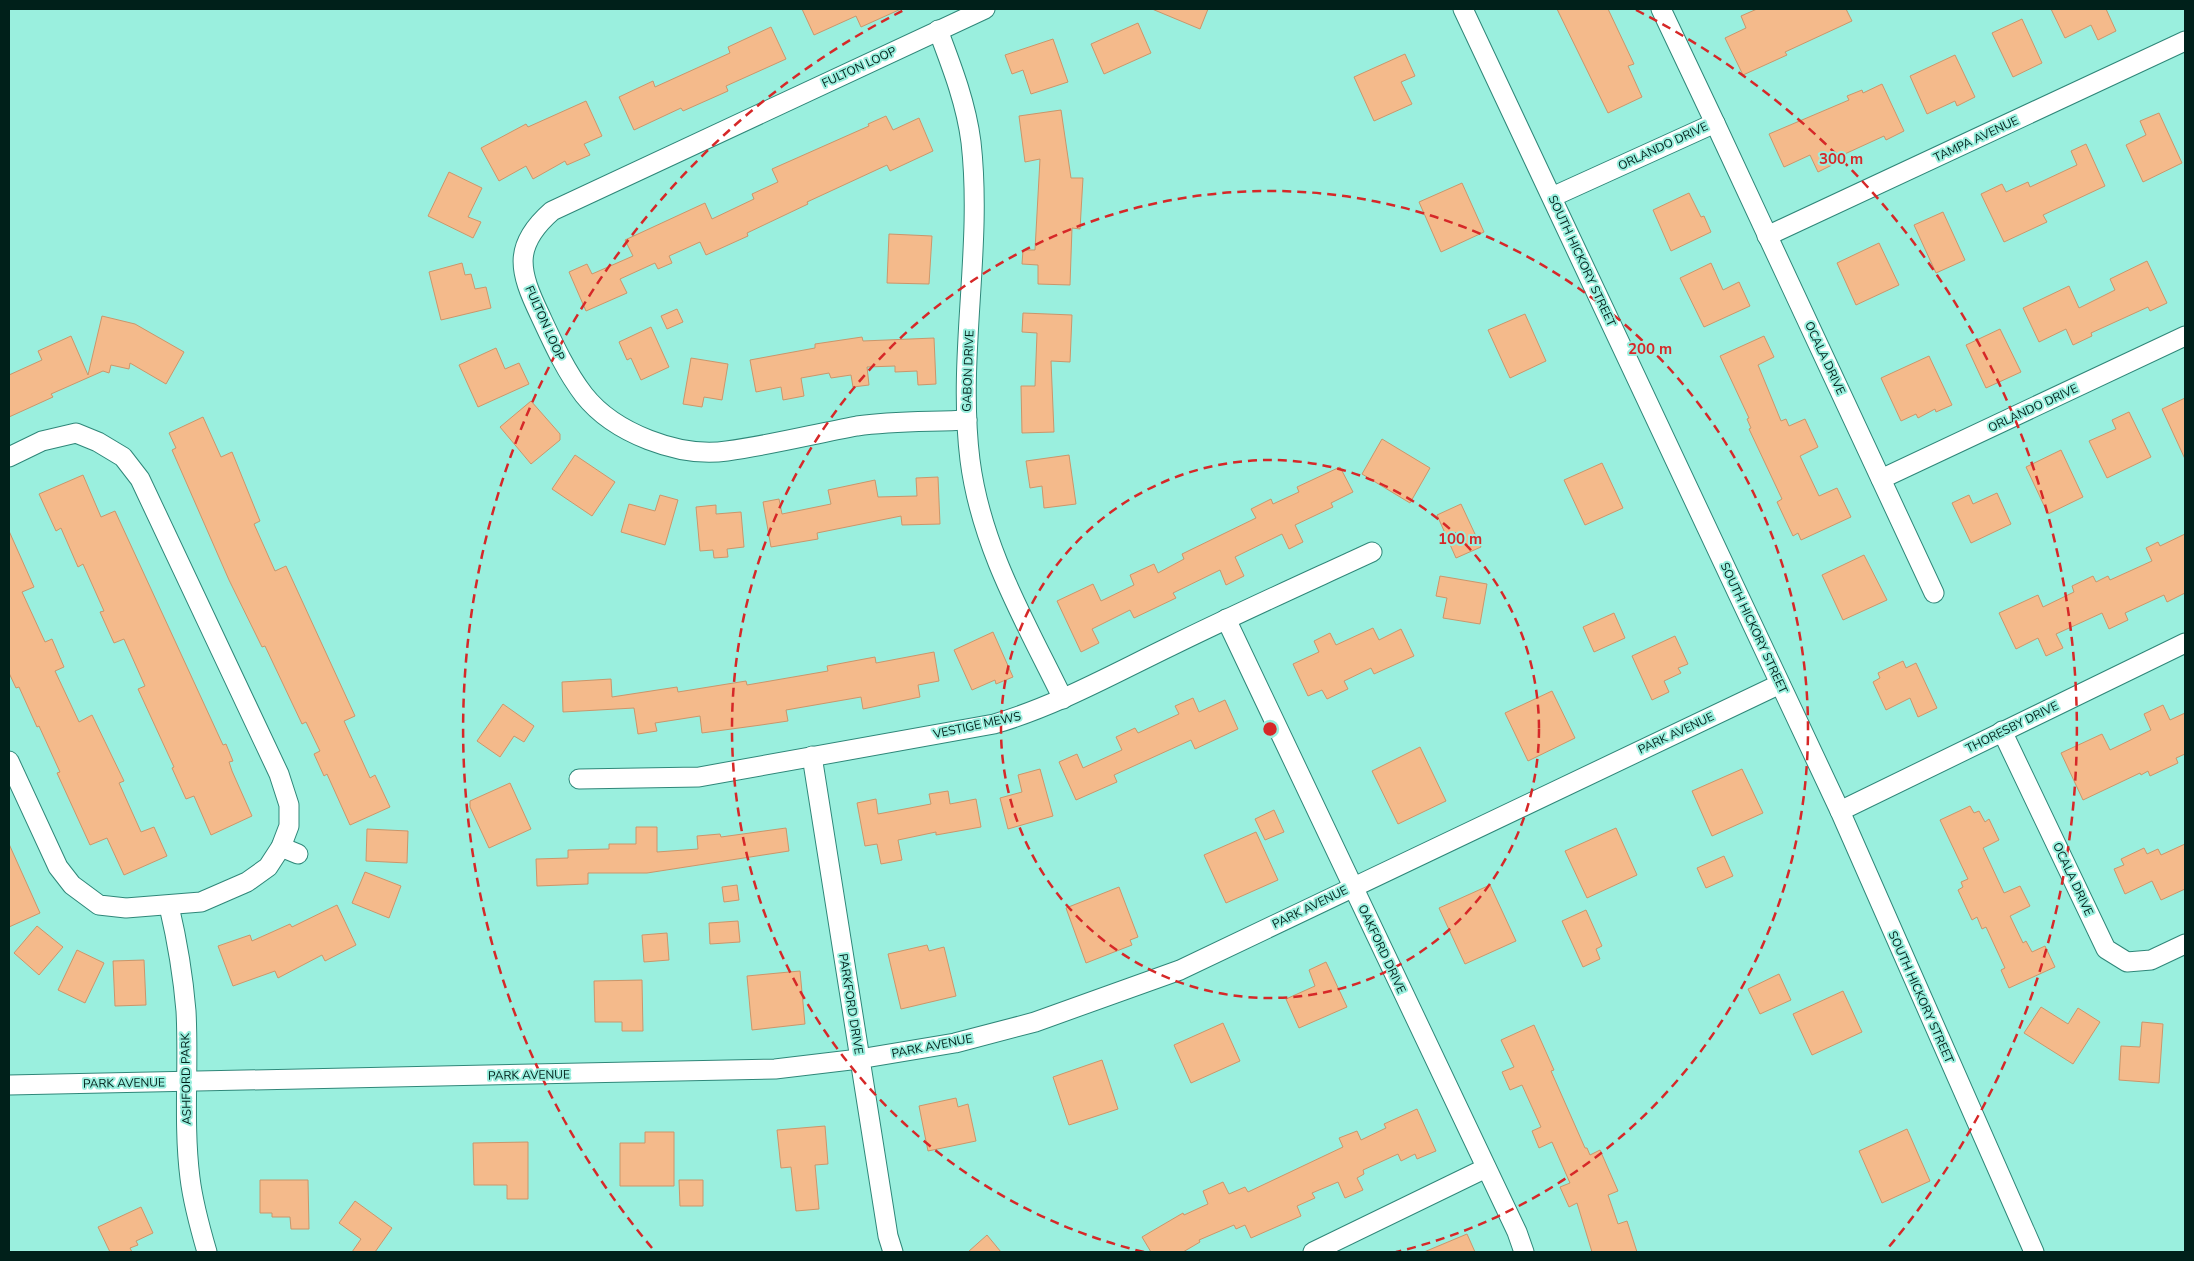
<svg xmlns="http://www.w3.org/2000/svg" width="2194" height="1261" font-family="'Nunito Sans',sans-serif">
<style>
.building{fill:#f4ba8b;stroke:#ca966b}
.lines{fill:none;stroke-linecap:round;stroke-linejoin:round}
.minor-casing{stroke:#2f8779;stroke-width:21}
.minor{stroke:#fff;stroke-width:19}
.ring{fill:none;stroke:#d62828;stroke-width:2.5;stroke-dasharray:9 6}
.labels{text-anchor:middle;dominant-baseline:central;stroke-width:4;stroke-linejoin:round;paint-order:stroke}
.street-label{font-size:12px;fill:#00201a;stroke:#9aefde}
.centre{fill:#d62828;stroke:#9aefde;stroke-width:2.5}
.ring-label{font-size:15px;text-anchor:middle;font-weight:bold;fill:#d62828;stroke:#9aefde;stroke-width:4;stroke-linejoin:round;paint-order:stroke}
</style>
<rect width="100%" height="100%" fill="#9aefde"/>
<g class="building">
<polygon points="802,9 901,9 861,27 856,16 814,35"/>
<polygon points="1152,9 1208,9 1200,29"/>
<polygon points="1557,9 1608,9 1634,64 1628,66 1642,97 1608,113"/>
<polygon points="1757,9 1846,9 1852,21 1785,52 1787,55 1743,75 1725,38 1746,28 1741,16"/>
<polygon points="2051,9 2106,9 2116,31 2098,40 2091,25 2065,38"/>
<polygon points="2022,19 2042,63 2013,77 1992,33"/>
<polygon points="1138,23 1151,53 1104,74 1091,44"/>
<polygon points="771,27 786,59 726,86 728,91 683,111 681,108 634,130 619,97 653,81 655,87 730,53 728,47"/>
<polygon points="1053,39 1068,82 1031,94 1023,70 1012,74 1005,55"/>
<polygon points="1405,54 1415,76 1401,82 1412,104 1374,121 1354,77"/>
<polygon points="1955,55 1975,97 1957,106 1955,101 1927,114 1910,76"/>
<polygon points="1882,84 1904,131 1886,140 1884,136 1836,158 1838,162 1818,172 1810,155 1784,167 1769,134 1849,100 1847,96 1862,90 1863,93"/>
<polygon points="586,101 602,136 584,144 590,155 567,165 565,161 533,179 526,166 499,181 481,148 526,124 528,127"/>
<polygon points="1061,110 1071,178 1083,178 1080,229 1072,228 1070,285 1038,284 1038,265 1022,264 1023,250 1035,250 1040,159 1025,162 1019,116"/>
<polygon points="2159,113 2182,163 2143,182 2126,145 2146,135 2140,121"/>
<polygon points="886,116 893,130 919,118 933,151 890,171 887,165 807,202 808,204 747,233 748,236 706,255 700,242 669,256 672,263 658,269 655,263 620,279 627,293 586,311 569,272 587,264 592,274 633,256 625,240 705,203 712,219 754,199 752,194 778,182 772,169 869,126 868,124"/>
<polygon points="2086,144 2105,186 2043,215 2047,222 2004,242 1981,194 2002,184 2006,192 2028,182 2030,187 2077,165 2071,151"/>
<polygon points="449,172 482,188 468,217 481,222 473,238 428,216"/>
<polygon points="1462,183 1484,232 1441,252 1419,202"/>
<polygon points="1689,193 1701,217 1704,216 1711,232 1671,251 1653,210"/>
<polygon points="1943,212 1965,260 1936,273 1914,225"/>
<polygon points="889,234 932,236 929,284 887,283"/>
<polygon points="1879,243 1899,285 1856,305 1837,263"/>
<polygon points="2147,261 2167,303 2150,311 2148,307 2091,333 2092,336 2073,345 2066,329 2039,342 2023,308 2069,286 2079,308 2115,290 2110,279"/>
<polygon points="462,263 465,275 471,274 475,289 486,287 491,308 441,320 429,272"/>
<polygon points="1711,263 1723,290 1739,282 1750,306 1704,327 1680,278"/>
<polygon points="677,309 683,322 667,329 661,316"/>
<polygon points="1023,313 1072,315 1070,362 1051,361 1054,432 1022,433 1021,386 1035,386 1037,333 1022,332"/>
<polygon points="1525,314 1546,361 1510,378 1488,330"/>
<polygon points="102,316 135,324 184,352 166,384 130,363 129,369 111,365 109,373 103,371 51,394 53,397 9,417 9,375 42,360 38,351 71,336 88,375"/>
<polygon points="651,327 669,367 641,380 631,358 627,360 619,342"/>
<polygon points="2000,329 2021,372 1986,388 1966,345"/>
<polygon points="1764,336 1774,357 1758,365 1781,421 1786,419 1789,426 1805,419 1818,447 1800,456 1819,496 1837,488 1851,517 1801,540 1798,533 1793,536 1777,502 1782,499 1749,429 1751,428 1747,419 1749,418 1720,356"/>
<polygon points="862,337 863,341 934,338 936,384 918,385 917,371 895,372 895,366 867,367 869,385 853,387 851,375 831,378 829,373 801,378 804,396 783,400 781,387 756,392 750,360 815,348 815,344"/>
<polygon points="496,348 505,369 519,363 529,384 478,407 459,365"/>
<polygon points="1929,356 1952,405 1936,412 1935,409 1918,418 1916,414 1901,421 1881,378"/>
<polygon points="691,358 728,364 722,400 704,397 702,407 683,404"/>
<polygon points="2185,398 2185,459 2162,409"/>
<polygon points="531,401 560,434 560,440 531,464 500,427"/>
<polygon points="2129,412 2151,457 2107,478 2089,441 2116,429 2112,420"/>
<polygon points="203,417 221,457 232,452 260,521 254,524 275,571 286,566 355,716 344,721 370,778 375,775 390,807 350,825 327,774 324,776 314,754 320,751 306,722 302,724 265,646 262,647 229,580 172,450 176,448 169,433"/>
<polygon points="1382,439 1430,468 1410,503 1362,474"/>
<polygon points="2061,450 2083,497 2048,514 2026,467"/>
<polygon points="575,455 615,482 592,516 552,489"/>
<polygon points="1069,455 1076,504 1044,508 1042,486 1030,488 1026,461"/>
<polygon points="1602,463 1623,508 1585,525 1564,480"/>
<polygon points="1340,467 1353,492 1331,503 1333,507 1295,525 1303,542 1289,549 1282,534 1235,557 1244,576 1226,585 1220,570 1173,593 1176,598 1134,618 1130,610 1092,629 1099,643 1081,652 1057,601 1093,584 1101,601 1134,585 1130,575 1154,564 1158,573 1184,559 1182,554 1256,518 1251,509 1271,499 1273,504 1299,492 1297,487"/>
<polygon points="83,475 101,517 115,511 223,745 226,744 233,761 229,762 232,771 252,816 211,835 194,796 186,799 172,768 174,767 138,689 145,686 124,639 114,643 100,612 104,611 83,564 78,567 61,528 56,531 39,494"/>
<polygon points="938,477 940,524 902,525 901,516 817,533 818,539 771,547 763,502 779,499 782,514 831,504 828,490 875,480 878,497 917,496 916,478"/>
<polygon points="1997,493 2011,524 1971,543 1952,503 1969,495 1973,504"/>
<polygon points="660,495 678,500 665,545 621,532 629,504 655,511"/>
<polygon points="1461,504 1481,547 1456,558 1437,515"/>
<polygon points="716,505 716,514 741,512 744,547 727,549 728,557 714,558 713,550 700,551 696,507"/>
<polygon points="9,531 34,587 22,592 45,642 52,639 64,667 55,671 79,722 92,715 124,781 119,783 141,832 154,827 167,856 124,875 107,838 90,845 57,773 60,772 39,726 37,727 19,687 16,688 9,673"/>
<polygon points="2185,534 2185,593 2167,602 2164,595 2125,613 2128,620 2109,629 2102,613 2056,634 2063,648 2046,656 2038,638 2016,649 1999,613 2038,595 2043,607 2074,592 2072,586 2093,576 2096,582 2108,576 2110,580 2152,561 2146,548 2158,542 2160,546"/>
<polygon points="1864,555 1887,600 1843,620 1822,575"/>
<polygon points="1440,576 1487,584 1480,624 1443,618 1447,598 1436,596"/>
<polygon points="1614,613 1625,638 1594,652 1583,627"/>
<polygon points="1373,628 1379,640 1401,629 1414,656 1374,674 1371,668 1344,681 1348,689 1327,699 1322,690 1308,696 1293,664 1319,652 1314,641 1330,633 1336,645"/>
<polygon points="993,632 1013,677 996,684 995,680 972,690 954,650"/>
<polygon points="1675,636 1688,664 1678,668 1681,673 1664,681 1669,692 1652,700 1632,656"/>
<polygon points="934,652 939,681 918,685 920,697 863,709 861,697 786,710 788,721 761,725 702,733 700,716 655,723 657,731 638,734 634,708 563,712 562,682 611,679 612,697 677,687 678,692 746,681 747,685 828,671 827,666 875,657 876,663"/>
<polygon points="1903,661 1906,668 1916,663 1937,708 1918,717 1910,698 1886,710 1873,682 1880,678 1878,673"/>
<polygon points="1552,691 1575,738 1528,761 1505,713"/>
<polygon points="1193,698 1199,712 1225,700 1238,729 1195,749 1191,740 1114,775 1117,782 1076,800 1059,762 1077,754 1083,768 1122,750 1116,737 1135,728 1138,733 1179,714 1175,706"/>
<polygon points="503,704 534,726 524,742 514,736 500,757 477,741"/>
<polygon points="2163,705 2170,720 2185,713 2185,754 2176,758 2178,763 2150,776 2148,771 2141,775 2140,773 2083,800 2061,753 2102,734 2110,750 2151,730 2144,714"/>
<polygon points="1420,747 1446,801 1398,824 1372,771"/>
<polygon points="1040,769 1053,816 1008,829 1000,798 1022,792 1018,775"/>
<polygon points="1742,769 1763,813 1712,836 1692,791"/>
<polygon points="510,783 531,829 489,848 470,807 470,801"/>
<polygon points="948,791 950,804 976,799 981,827 936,835 936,832 898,840 902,860 881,864 877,844 865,846 857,803 876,799 878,814 931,804 929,794"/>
<polygon points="1970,806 1974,813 1979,811 1985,822 1989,819 1999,840 1983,848 2004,893 2020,886 2030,906 2010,916 2023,943 2026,941 2032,952 2045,946 2055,967 2009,988 2001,970 2005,968 1986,927 1982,929 1977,917 1972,920 1958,890 1963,887 1961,882 1968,879 1940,820"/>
<polygon points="1274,810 1284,832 1265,840 1255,819"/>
<polygon points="636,827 657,827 657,852 698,849 697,836 720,834 721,837 786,828 789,851 647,873 588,873 588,884 537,886 536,859 568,858 568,850 609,849 609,844 636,844"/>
<polygon points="1616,828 1637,875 1587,898 1565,851"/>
<polygon points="367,829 408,831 407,863 366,861"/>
<polygon points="1256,832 1278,880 1226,903 1204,855"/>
<polygon points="9,844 40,913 9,927"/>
<polygon points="2185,844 2185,889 2161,900 2152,881 2125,894 2114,869 2124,865 2121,859 2144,848 2147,854 2158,849 2161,855"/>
<polygon points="1724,856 1733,876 1706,888 1697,868"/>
<polygon points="365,872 401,886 389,918 352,903"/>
<polygon points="737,885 739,900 724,902 722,887"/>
<polygon points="1490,885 1516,941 1465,964 1439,908"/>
<polygon points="1119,887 1138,937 1130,940 1132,945 1086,963 1066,908"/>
<polygon points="337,905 356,945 325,961 322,955 278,978 275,971 233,986 218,946 250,935 252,941 290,924 292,927"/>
<polygon points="1586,910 1602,946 1596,949 1600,959 1583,967 1562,921"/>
<polygon points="738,921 740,942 710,944 709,923"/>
<polygon points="37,926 63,947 39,975 14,953"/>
<polygon points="667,933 669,960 644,962 642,935"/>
<polygon points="927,945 929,951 944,947 956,996 901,1009 888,954"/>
<polygon points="77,950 104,963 85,1003 58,990"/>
<polygon points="144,960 146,1005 115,1006 113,961"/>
<polygon points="1326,962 1347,1007 1299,1028 1286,999 1315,986 1309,970"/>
<polygon points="800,971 805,1024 752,1030 747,976"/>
<polygon points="1779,974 1791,1000 1760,1014 1748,989"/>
<polygon points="642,980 643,1031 622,1031 622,1022 595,1022 594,981"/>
<polygon points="1843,991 1862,1032 1812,1055 1793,1014"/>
<polygon points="2041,1007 2068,1024 2078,1008 2100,1022 2073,1064 2024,1033"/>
<polygon points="2142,1022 2163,1024 2159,1083 2119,1080 2121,1046 2140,1047"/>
<polygon points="1223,1023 1240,1061 1191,1083 1174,1045"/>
<polygon points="1534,1025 1554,1070 1551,1071 1585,1148 1587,1148 1590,1155 1600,1150 1618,1191 1608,1195 1618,1224 1627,1221 1637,1252 1592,1252 1577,1203 1569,1207 1560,1187 1570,1183 1552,1142 1539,1148 1532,1131 1541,1127 1522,1085 1510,1090 1502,1072 1514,1067 1501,1040"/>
<polygon points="1102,1060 1118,1109 1069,1125 1053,1077"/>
<polygon points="956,1098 958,1107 968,1104 976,1141 928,1151 919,1106"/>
<polygon points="1417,1109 1436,1151 1417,1159 1415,1154 1401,1161 1398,1154 1363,1170 1364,1174 1357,1178 1363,1190 1345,1198 1338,1182 1312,1193 1315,1198 1297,1206 1301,1216 1251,1238 1245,1225 1236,1229 1234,1225 1199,1240 1200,1242 1183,1252 1151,1252 1142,1237 1183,1213 1184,1215 1208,1204 1203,1191 1223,1182 1229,1194 1245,1187 1248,1192 1343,1147 1339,1138 1357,1131 1361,1140 1386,1128 1384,1124"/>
<polygon points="825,1126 828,1164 815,1165 819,1209 796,1211 791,1167 781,1168 777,1130"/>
<polygon points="1907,1129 1930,1181 1882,1203 1859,1151"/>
<polygon points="645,1132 674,1132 674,1186 620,1186 620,1143 645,1143"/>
<polygon points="528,1142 528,1199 507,1199 507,1185 474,1185 473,1143"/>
<polygon points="260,1180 308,1180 309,1229 291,1229 290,1217 272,1217 272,1213 260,1213"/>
<polygon points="679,1180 703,1180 703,1206 680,1206"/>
<polygon points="355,1201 392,1228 375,1252 352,1252 361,1239 339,1223"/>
<polygon points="141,1207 153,1233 136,1241 138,1245 130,1248 132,1252 110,1252 98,1227"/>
<polygon points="1467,1234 1475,1252 1424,1252"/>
<polygon points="987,1235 1001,1252 968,1252"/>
</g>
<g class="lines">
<defs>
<g id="minor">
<polyline points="1463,9 1840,811 2034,1252"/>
<path d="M938 30C952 67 966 103 971 142 983 248 957 355 970 460 981 547 1025 621 1063 699"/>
<polyline points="1715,123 1934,593"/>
<polyline points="1552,197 1715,123 1661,9"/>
<polyline points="1767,236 2185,41"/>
<path d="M967 420C931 422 893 421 857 426 814 434 771 445 727 451 679 458 614 433 584 395 565 370 553 343 540 315 519 271 512 246 552 211L985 9"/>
<polyline points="9,457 42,441 76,433 98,442 123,457 140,479 279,774 289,805 289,826 281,847 268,867 247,882 201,902 126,908 99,905 72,885 58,867 9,761"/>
<polyline points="1881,479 2185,336"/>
<polyline points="1226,619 1517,1232 1524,1252"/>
<polyline points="2002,731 2106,949 2127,962 2151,960 2185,944"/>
<polyline points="812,756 888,1236 893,1252"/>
<path d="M579 779 699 777 994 724C1056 706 1113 674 1171 646 1238 613 1305 583 1372 552"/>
<polyline points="1840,811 2185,643"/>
<polyline points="281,847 298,854"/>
<path d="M169 906C177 940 183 975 186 1011 189 1066 183 1123 190 1178 193 1203 200 1228 207 1252"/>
<polyline points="9,1085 775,1069 859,1059 955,1043 1035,1022 1180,970 1780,684"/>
<polyline points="1313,1252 1486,1168"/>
</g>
</defs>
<use href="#minor" class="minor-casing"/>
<use href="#minor" class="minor"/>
</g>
<g class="ring">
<circle cx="1270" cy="729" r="269"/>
<path d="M1144 1252A538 538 0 1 1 1396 1252"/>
<path d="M652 1248A807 807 0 0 1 904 10M1636 10A807 807 0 0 1 1888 1248"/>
</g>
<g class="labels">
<g class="street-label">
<text transform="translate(859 67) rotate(-25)">FULTON LOOP</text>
<text transform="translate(1976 139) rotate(-25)">TAMPA AVENUE</text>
<text transform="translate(1663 146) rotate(-25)">ORLANDO DRIVE</text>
<text transform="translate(1582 261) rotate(65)">SOUTH HICKORY STREET</text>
<text transform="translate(545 323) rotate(66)">FULTON LOOP</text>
<text transform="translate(1825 358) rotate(65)">OCALA DRIVE</text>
<text transform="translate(968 371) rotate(-88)">GABON DRIVE</text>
<text transform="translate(2033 408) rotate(-25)">ORLANDO DRIVE</text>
<text transform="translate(1754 628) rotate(65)">SOUTH HICKORY STREET</text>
<text transform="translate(977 725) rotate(-12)">VESTIGE MEWS</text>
<text transform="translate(2012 727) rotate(-26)">THORESBY DRIVE</text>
<text transform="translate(1676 733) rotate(-25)">PARK AVENUE</text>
<text transform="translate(2073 879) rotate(65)">OCALA DRIVE</text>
<text transform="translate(1310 907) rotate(-26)">PARK AVENUE</text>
<text transform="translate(1382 949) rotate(65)">OAKFORD DRIVE</text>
<text transform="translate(1921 997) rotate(66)">SOUTH HICKORY STREET</text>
<text transform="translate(851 1004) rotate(81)">PARKFORD DRIVE</text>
<text transform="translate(932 1046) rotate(-11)">PARK AVENUE</text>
<text transform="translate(529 1075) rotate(-1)">PARK AVENUE</text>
<text transform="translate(186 1079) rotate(-91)">ASHFORD PARK</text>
<text transform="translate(124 1083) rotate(-1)">PARK AVENUE</text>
</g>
</g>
<circle cx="1270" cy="729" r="8" class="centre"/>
<g class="ring-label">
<text x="1841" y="164">300 m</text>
<text x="1650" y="354">200 m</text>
<text x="1460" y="544">100 m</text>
</g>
<rect width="2194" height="1261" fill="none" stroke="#00201a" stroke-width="20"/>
</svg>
